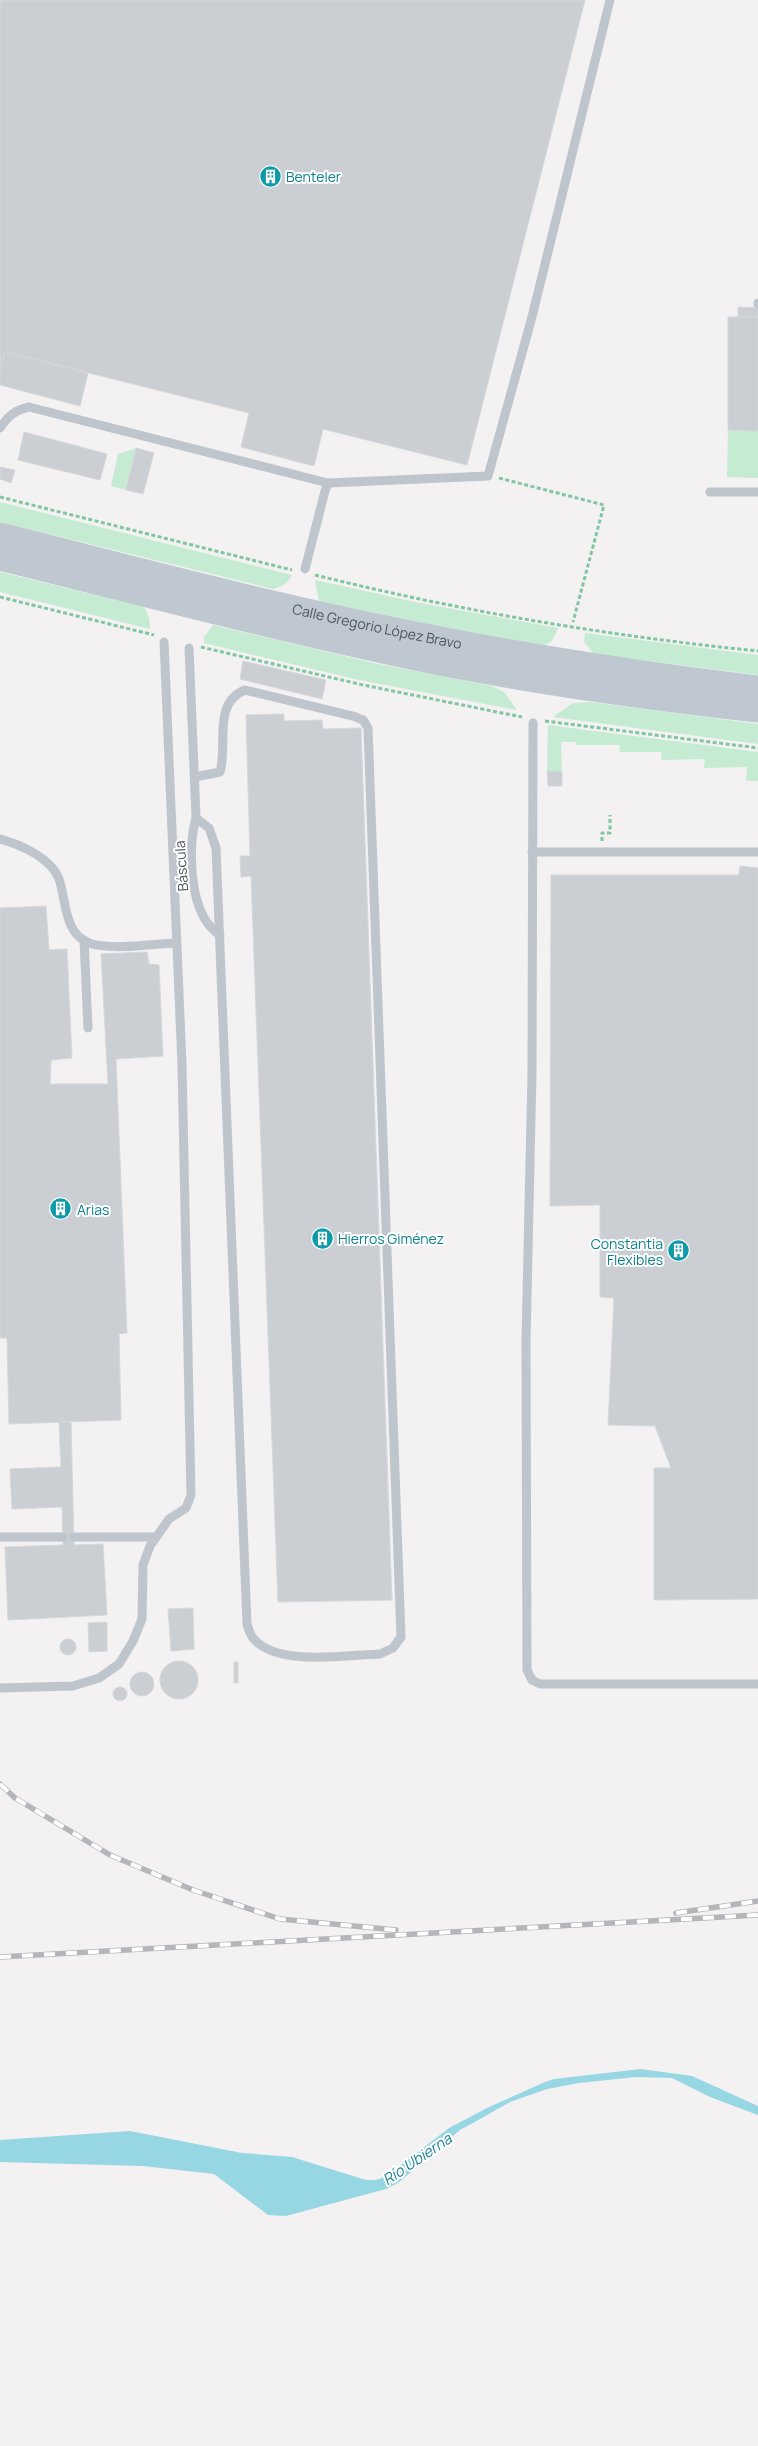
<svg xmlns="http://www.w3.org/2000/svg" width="758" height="2446" font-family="Manrope,sans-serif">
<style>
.green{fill:#c5ebd2}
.water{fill:#97d6e3}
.building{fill:#cbced3;stroke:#d6d7db}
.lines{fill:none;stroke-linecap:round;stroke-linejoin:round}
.path{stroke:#80c6a1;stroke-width:3;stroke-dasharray:4 2.5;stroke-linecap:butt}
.service{stroke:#bec5cc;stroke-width:9}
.secondary{stroke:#bfc8d0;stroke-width:25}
.rail-casing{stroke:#b4b6ba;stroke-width:5.5}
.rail{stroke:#fff;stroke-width:4;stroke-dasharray:11;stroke-linecap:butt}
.labels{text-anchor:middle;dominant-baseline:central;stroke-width:4;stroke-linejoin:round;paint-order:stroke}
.culture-label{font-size:14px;fill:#0d838f;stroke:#fff;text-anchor:start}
.street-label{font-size:14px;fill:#4b555c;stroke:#fff}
.water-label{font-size:15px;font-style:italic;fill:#1b8197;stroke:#fff}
</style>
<rect width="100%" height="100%" fill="#f3f1f1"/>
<g class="green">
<polygon points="728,430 758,431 758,478 727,477"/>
<polygon points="136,448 126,490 111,486 118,454"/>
<path d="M0 502 292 575C288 583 282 587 273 589L0 522Z"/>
<polygon points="0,572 144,607 149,618 150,629 0,592"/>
<polygon points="315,580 420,603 558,628 552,641 545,645 475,634 319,601"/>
<polygon points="213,625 374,663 492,686 504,692 517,710 359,680 204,643 204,637"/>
<polygon points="585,633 758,655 758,675 594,654 584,642"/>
<polygon points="590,702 758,724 758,744 553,717 573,703"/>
<polygon points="548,725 758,752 758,781 746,781 747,767 704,768 705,759 662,760 661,752 620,752 619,745 576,745 576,742 561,742 562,772 547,771"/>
</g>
<polygon class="water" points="641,2069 692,2076 758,2106 758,2115 710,2097 672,2078 636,2077 579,2083 547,2089 510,2102 480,2119 460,2130 398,2183 386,2189 286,2216 268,2215 214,2174 143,2166 0,2162 0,2140 130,2131 242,2153 292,2157 366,2180 376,2180 387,2176 449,2128 489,2107 545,2082 554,2079"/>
<g class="building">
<polygon points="0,0 585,0 467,465 323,429 314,466 241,447 249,413 5,352 0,370"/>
<polygon points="738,307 758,308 758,317 738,317"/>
<polygon points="728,317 758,317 758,431 728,430"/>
<polygon points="5,352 88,373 80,406 0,385 0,370"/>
<polygon points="24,432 107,454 100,480 18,460"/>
<polygon points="136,448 154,453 143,494 126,490"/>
<polygon points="0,467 15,470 11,483 0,479"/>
<polygon points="243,661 326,680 322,699 240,679"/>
<polygon points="284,714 284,721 322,720 323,729 361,728 392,1600 278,1602 251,876 241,877 240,856 250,856 246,715"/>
<polygon points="547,771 562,772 562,786 548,786"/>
<polygon points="740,866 758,868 758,1599 654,1600 654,1468 671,1468 655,1426 608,1425 614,1298 600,1297 600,1205 550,1206 551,875 739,875"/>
<polygon points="46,906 49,950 67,949 72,1058 51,1060 50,1084 108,1084 101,954 147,952 149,964 159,965 163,1056 116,1059 127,1333 119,1334 121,1420 9,1424 7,1338 0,1338 0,908"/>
<polygon points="59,1422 71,1422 74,1545 103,1544 107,1615 8,1620 5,1547 63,1545 62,1507 12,1509 10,1469 61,1467"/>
<polygon points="193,1608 194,1649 171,1651 168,1609"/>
<polygon points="107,1622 107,1651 89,1652 88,1623"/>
<circle cx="68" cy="1647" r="8"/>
<circle cx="179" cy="1680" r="19"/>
<rect x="234" y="1662" width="4" height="21"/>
<circle cx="142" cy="1684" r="12"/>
<circle cx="120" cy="1694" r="7"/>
</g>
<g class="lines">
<g class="path">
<polyline points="499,478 604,505 573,622"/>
<polyline points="0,497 292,570"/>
<path d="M315 575C460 611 609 636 758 651"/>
<polyline points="0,597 154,635"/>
<polyline points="201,647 363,685 522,717"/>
<polyline points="545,721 758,748"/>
<polyline points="602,841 602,833 610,833 610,815"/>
</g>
<g class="service">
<polyline points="758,304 758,303"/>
<path d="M0 428C8 416 15 410 29 407L328 483"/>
<polyline points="710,492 758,492"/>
<polyline points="305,569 325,491 328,483 488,476 532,317 610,0"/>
<path d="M189 648 196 818 209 828 216 848 247 1624C248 1628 250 1634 253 1638 276 1667 346 1655 380 1654L393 1648 401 1637 368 728 363 720 353 716 245 690C212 703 228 745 220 772L195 777"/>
<polyline points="533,723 532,1073 526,1341 527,1670 532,1680 540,1684 758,1684"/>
<path d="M196 818C188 846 190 896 206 921 210 927 215 931 220 936"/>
<path d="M0 839C20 844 51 858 59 879 67 902 63 935 92 944 115 950 152 944 176 943"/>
<polyline points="532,852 758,852"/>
<polyline points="84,940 88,1028"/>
<polyline points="0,1537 63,1537"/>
<polyline points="74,1537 155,1537"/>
<polyline points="0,1688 73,1686 99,1678 119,1664 133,1641 142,1619 143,1565 150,1546 169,1519 186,1508 191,1495 182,1065 164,642"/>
</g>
<g class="secondary">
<path id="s1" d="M0 535C108 562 216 591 325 615 468 647 612 671 758 688"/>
<path d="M0 558C145 594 289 632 435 662 541 683 650 698 758 710"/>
</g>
<defs>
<g id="rail">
<polyline points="0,1784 15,1798 110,1855 193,1890 280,1919 396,1930"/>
<polyline points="676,1913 758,1901"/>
<polyline points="0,1957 758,1915"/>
</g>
</defs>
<use href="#rail" class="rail-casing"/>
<use href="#rail" class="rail"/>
</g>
<defs>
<symbol id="building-disc" viewBox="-11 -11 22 22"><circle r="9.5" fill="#0f9aa8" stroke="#fff"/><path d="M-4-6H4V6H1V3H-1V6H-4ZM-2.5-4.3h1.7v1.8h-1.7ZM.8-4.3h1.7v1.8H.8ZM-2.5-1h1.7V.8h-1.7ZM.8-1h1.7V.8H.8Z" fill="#fff"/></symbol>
</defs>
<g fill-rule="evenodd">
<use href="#building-disc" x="258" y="164" width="25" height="25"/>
<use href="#building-disc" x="48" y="1196" width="25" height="25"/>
<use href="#building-disc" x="310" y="1226" width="25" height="25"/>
<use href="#building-disc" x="666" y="1238" width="25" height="25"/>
</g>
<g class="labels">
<g class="culture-label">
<text x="286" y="176">Benteler</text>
<text x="77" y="1209">Arias</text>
<text x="338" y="1238">Hierros Giménez</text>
<text x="663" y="1243" text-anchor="end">Constantia<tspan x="663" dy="16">Flexibles</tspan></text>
</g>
<g class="street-label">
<text stroke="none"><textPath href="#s1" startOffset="388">Calle Gregorio López Bravo</textPath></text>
<text transform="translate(181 866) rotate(-94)">Báscula</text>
</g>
<g class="water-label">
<text transform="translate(417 2159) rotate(-34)">Río Ubierna</text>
</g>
</g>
</svg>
